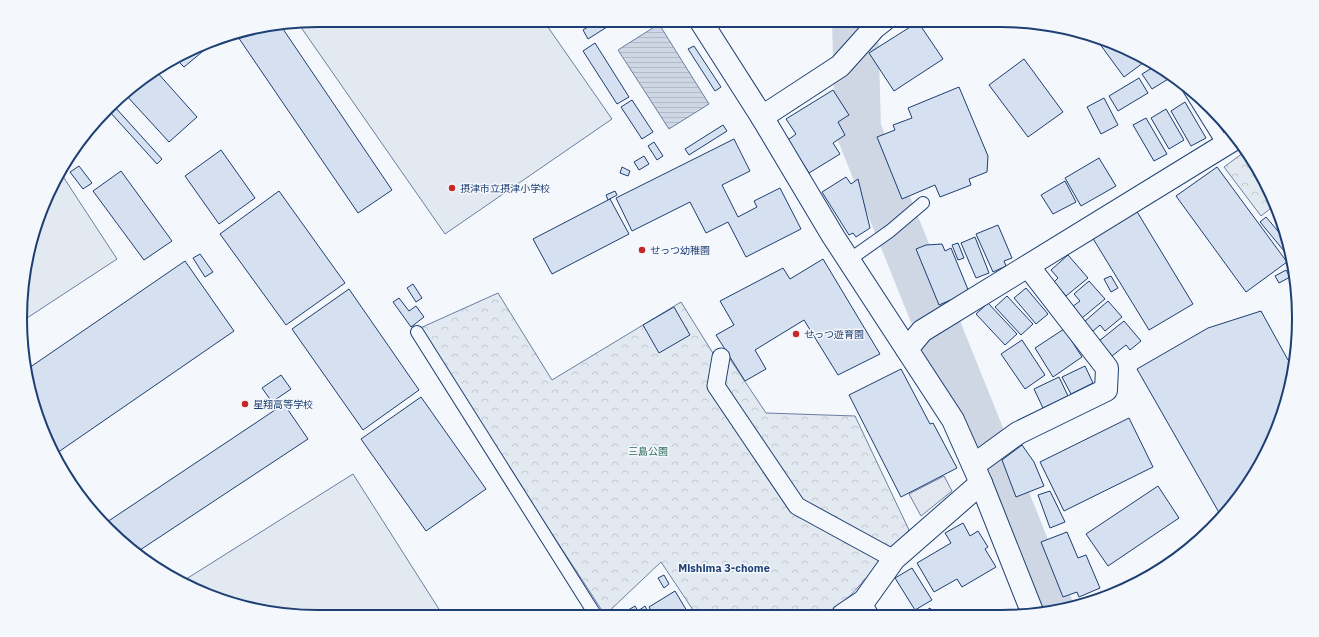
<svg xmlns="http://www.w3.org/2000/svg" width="1319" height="637" font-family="'IBM Plex Sans','Noto Sans JP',sans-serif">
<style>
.park{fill:url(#park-crowns);stroke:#687fa3}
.pitch{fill:#e3e9f0;stroke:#687fa3}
.parking{fill:#e3e8f0;stroke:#687fa3}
.water{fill:url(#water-rules);stroke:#687fa3}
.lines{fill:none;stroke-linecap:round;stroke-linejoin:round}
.river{stroke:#cfd7e4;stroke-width:46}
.building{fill:#d5e0f0;stroke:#1d3f73}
.service-casing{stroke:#1d3f73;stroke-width:14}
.pedestrian-casing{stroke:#1d3f73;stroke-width:19}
.minor-casing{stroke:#1d3f73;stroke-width:24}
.service{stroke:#f4f7fb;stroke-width:12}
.pedestrian{stroke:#f4f7fb;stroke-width:17}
.minor{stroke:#f4f7fb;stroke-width:22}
.poi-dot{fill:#c62828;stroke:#f4f7fb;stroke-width:1.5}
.labels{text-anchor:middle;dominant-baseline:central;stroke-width:3;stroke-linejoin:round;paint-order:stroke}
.poi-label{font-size:10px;fill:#1d3f73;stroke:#f4f7fb;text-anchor:start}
.park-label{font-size:10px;fill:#2c6c60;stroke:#f4f7fb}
.neighbourhood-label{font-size:11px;font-weight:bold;fill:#1d3f73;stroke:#f4f7fb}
.rim{fill:none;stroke:#1d3f73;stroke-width:2}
</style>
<defs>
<pattern id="park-crowns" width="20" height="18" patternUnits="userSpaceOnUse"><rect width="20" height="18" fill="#e3e9f0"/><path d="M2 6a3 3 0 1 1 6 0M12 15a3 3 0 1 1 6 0" fill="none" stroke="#c2c9d1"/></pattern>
<pattern id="water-rules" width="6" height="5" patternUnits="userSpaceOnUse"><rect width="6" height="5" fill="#cfd7e4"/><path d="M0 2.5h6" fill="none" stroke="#b1bac7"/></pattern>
</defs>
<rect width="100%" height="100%" fill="#f4f7fb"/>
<g class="park">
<polygon points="1247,150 1276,204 1261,216 1224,167"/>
<polygon points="498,293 552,380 681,302 721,366 730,359 766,413 855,416 909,530 851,595 826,615 697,616 661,562 605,615 418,329"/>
</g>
<g class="pitch">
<polygon points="319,20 543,20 612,119 445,234 298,23"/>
<polygon points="60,172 117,259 24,320 26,260 43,204"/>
<polygon points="353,474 444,617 318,617 260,611 204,594 183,581"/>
</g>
<polygon class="parking" points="944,476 952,491 921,516 909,494"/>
<polygon class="water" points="659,24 709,104 669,129 618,50"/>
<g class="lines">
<polyline class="river" points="855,20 858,129 1052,611"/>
</g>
<g class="building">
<polygon points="599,20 618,20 588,39 583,30"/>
<polygon points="918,22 943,59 894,91 869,53"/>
<polygon points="281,26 392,190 358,213 236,34"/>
<polygon points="1094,36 1115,43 1147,60 1124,77"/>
<polygon points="595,43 629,97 617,104 583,51"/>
<polygon points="206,45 208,47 184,67 177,60"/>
<polygon points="694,46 721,87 715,91 688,49"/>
<polygon points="1024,59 1063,112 1028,137 989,85"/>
<polygon points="1157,65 1173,76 1152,89 1142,74"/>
<polygon points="156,71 197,117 169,142 125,94 137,82"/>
<polygon points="1139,78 1148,93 1118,111 1109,96"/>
<polygon points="959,87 988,156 987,172 969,179 971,185 940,197 935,185 902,199 877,137 895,130 893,125 912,118 908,108"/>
<polygon points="833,90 849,115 838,122 845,135 833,143 840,154 809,173 788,140 796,134 786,119"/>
<polygon points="1104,98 1118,125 1101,134 1087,107"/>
<polygon points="632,100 653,132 642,139 621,107"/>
<polygon points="1185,102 1206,138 1191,146 1171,111"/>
<polygon points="114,106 162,159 157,164 109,111"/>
<polygon points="1166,109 1184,140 1169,149 1151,118"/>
<polygon points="1146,118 1167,154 1154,161 1133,125"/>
<polygon points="723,125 727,131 689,155 685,149"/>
<polygon points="734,139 750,171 722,185 738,217 757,207 754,201 780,188 801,229 746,257 728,222 706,233 690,202 632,231 616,198"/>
<polygon points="654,142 663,156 657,160 648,146"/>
<polygon points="221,150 255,198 219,224 185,176"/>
<polygon points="644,156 649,164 639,170 634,162"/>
<polygon points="1099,158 1116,186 1081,206 1065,178"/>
<polygon points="79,166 92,183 83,189 70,172"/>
<polygon points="622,167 630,171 628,176 620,173"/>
<polygon points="1217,167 1287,262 1246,292 1176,196"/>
<polygon points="121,171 172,241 144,260 93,191"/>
<polygon points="846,177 851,184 858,179 870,228 856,237 853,233 849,235 822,192"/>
<polygon points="1065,181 1076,202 1053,214 1041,195"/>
<polygon points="279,191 345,283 286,325 220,234"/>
<polygon points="615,191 617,195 608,200 606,195"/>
<polygon points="610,199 629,234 552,274 533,239"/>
<polygon points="1136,210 1193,304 1149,330 1092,237"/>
<polygon points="1266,217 1288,243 1294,263 1260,222"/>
<polygon points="998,225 1012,258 1004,261 1006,266 993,272 976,234"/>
<polygon points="975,237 989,273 976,278 961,243"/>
<polygon points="958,243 964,258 958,260 952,245"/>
<polygon points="942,244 945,251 951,248 969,292 939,305 916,249 926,245"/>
<polygon points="200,254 213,272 205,277 193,258"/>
<polygon points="1068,255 1088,278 1066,296 1054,282 1058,278 1051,270"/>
<polygon points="823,259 880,354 838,375 804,320 755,350 766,369 745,381 716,335 734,325 720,301 783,268 790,279"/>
<polygon points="185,261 234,331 54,455 51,451 26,370"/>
<polygon points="1286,270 1290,277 1279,283 1275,276"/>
<polygon points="1111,276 1118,288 1111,292 1104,279"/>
<polygon points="1089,281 1105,299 1082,318 1072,307 1080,301 1074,294"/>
<polygon points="413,284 422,298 416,302 407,288"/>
<polygon points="1026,288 1048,314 1036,324 1014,298"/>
<polygon points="349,289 419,390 363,430 292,329"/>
<polygon points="1007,296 1033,324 1021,335 995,307"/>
<polygon points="399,298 409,311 416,306 424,317 411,327 393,302"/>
<polygon points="1108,301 1122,317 1105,331 1100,325 1093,331 1084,322"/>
<polygon points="988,303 1017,334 1005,345 976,314"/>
<polygon points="674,307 690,335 659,353 643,325"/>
<polygon points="1261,311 1288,360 1295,355 1293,377 1276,433 1237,500 1221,516 1137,369 1208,328"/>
<polygon points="1124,321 1141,341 1130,350 1126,345 1112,356 1099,341"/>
<polygon points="1064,329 1082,357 1053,377 1035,348"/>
<polygon points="1022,340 1045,375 1025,389 1001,354"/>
<polygon points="1085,366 1093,383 1071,394 1062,377"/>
<polygon points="901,369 930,424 933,423 957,468 901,497 849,395"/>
<polygon points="281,375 291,389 272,402 262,388"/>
<polygon points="1059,377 1068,396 1043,408 1034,389"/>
<polygon points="421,397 486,489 426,531 361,439"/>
<polygon points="284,404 308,439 137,552 122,543 104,524"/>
<polygon points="1129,418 1153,467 1064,511 1040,462"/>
<polygon points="1022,445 1034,462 1044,486 1016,497 1002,460"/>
<polygon points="1158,486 1179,518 1108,566 1086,534"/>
<polygon points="1050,491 1065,522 1050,528 1038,495"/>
<polygon points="963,523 970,536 978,531 988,547 985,549 996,567 962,587 957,579 934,592 917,563 951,543 945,533"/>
<polygon points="1067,532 1078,558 1086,555 1100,588 1079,597 1077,592 1063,597 1041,542"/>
<polygon points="912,568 932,600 915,610 895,578"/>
<polygon points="664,575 669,584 664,588 658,578"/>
<polygon points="675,591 690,616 654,616 649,607"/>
<polygon points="635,606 638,611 645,606 649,614 646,616 618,616"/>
<polygon points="930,608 935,615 919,615"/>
</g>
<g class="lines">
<defs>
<g id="service">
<polyline points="1189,89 1224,145"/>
<polyline points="849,260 890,231 923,203"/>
<polyline points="417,332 596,616"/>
<polyline points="864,601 873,615"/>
</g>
<polyline id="pedestrian" points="721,357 716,386 797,506 894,559"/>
<g id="minor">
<polyline points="700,20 762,117 833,236 953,420 981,483 1033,614"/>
<polyline points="762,117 840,66 875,27 884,20"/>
<polyline points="907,349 922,331 1236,138"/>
<polyline points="974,465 1018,433 1106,390 1107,368 1028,266"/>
<polyline points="843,615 864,601 894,559 981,483"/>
</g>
</defs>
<use href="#service" class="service-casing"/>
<use href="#pedestrian" class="pedestrian-casing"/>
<use href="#minor" class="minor-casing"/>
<use href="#service" class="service"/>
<use href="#pedestrian" class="pedestrian"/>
<use href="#minor" class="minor"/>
</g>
<g class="poi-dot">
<circle cx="452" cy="188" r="4"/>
<circle cx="642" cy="250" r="4"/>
<circle cx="796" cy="334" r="4"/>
<circle cx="245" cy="404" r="4"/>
</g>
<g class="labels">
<g class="poi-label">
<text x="460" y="188">摂津市立摂津小学校</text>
<text x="650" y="250">せっつ幼稚園</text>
<text x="804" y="334">せっつ遊育園</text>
<text x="253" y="404">星翔高等学校</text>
</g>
<g class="park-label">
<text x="648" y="451">三島公園</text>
</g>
<g class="neighbourhood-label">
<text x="724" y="568">Mishima 3-chome</text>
</g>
</g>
<path d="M0 0H1319V637H0ZM318 27H1001A291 291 0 0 1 1292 318V319A291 291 0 0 1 1001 610H318A291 291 0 0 1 27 319V318A291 291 0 0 1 318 27Z" fill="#f4f7fb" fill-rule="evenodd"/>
<path class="rim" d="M318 27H1001A291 291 0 0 1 1292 318V319A291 291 0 0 1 1001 610H318A291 291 0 0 1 27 319V318A291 291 0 0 1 318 27Z"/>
</svg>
